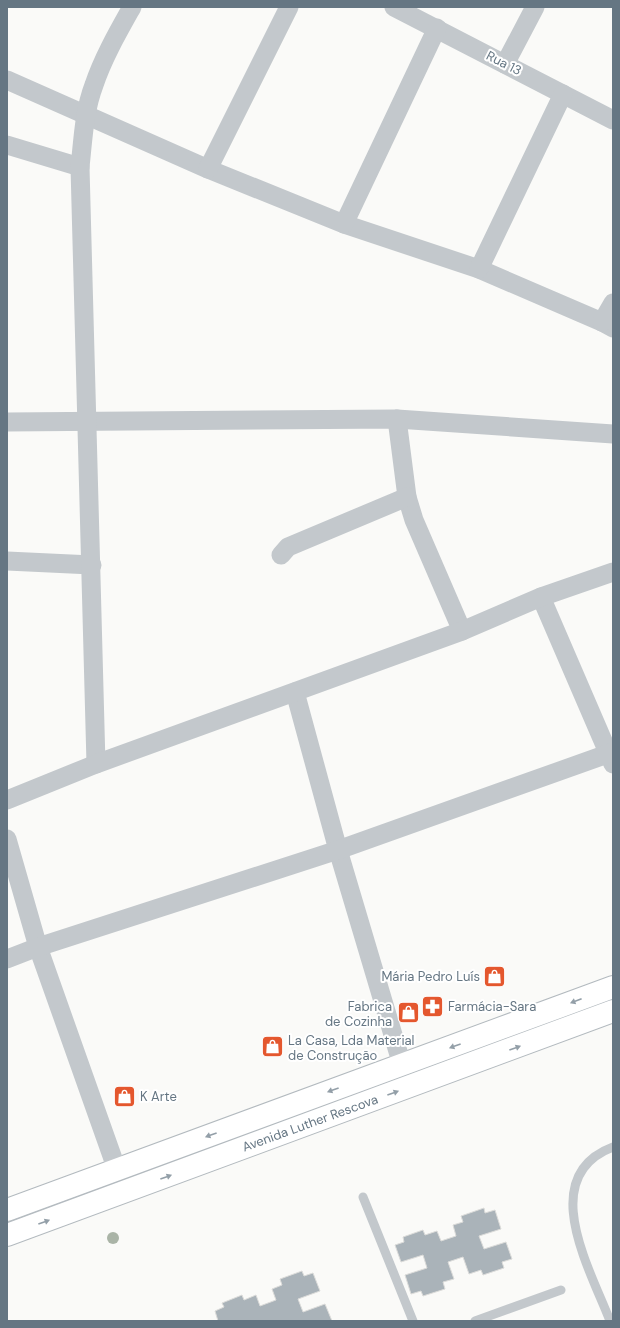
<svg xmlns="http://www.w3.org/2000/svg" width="620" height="1328" font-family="'DM Sans',sans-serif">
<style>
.building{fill:#aab3b9;stroke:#dcdcda}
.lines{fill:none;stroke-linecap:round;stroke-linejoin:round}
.secondary-casing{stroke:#b3babf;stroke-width:24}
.lane{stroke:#c3c8cc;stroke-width:9}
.street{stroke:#c3c8cc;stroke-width:19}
.secondary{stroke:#fff;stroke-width:22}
.tree{fill:#aab4a7}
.oneway{fill:#939fa8}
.labels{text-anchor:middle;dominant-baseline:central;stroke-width:4;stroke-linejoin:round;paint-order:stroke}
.street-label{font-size:13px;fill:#657683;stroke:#fff}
.poi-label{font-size:13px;fill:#657683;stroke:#fff;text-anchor:start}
</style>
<rect width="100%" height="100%" fill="#fafaf8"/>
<g class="building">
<polygon points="484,1208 485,1213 495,1210 501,1229 479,1236 484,1249 506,1242 512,1259 502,1262 504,1268 483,1275 481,1270 469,1274 463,1257 448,1262 454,1279 443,1282 445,1289 423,1296 421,1291 411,1294 405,1275 427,1268 423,1255 401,1262 395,1245 404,1242 403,1237 423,1230 425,1235 437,1231 441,1241 456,1236 453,1225 463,1222 461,1216"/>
<polygon points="302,1271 304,1276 313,1273 320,1291 298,1299 303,1312 325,1304 332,1321 218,1321 215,1311 224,1307 222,1303 242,1295 244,1300 256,1295 260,1306 276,1300 272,1289 282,1285 280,1279"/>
</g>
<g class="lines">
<defs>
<g id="secondary">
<polyline points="7,1210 613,987"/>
<polyline points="7,1235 613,1011"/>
</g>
</defs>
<use href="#secondary" class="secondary-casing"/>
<g class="lane">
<polyline points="363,1197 413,1321"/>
<polyline points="475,1321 561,1290"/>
<path d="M610 1321C590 1269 536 1176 613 1147"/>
</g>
<g class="street">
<polyline points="394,7 613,120"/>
<polyline points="505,64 535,7"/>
<polyline points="7,80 208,169 344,224 479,269 602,322 613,328"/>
<polyline points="7,145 80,167"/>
<polyline points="208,169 289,7"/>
<polyline points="344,224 437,28"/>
<polyline points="479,269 563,94"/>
<polyline points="602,322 613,303"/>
<polyline points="397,419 407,497 414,520 462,631"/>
<polyline points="7,422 397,419 613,434"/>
<polyline points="281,555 288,547 407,497"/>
<polyline points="7,561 92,565"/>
<polyline points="541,597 613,764"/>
<polyline points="295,692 338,850 402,1065"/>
<path d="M96 764 80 167C83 140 84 111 94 85 103 58 118 32 132 7"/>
<polyline points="7,800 96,764 462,631 541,597 613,572"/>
<polyline points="7,839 38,947 117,1170"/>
<polyline points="7,959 38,947 338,850 613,752"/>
</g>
<use href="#secondary" class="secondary"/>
</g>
<circle class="tree" cx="113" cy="1238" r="6"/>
<defs><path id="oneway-solid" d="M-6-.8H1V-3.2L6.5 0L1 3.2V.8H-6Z"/></defs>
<g class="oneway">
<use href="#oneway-solid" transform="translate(576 1001) rotate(159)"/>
<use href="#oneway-solid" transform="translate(455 1046) rotate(160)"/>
<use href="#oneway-solid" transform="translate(515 1048) rotate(-20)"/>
<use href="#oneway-solid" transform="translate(333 1090) rotate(160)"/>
<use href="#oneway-solid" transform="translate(393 1093) rotate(-20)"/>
<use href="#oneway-solid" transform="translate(211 1135) rotate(160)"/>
<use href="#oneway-solid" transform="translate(166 1177) rotate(-20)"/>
<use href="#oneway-solid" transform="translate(44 1222) rotate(-20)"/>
</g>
<defs>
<symbol id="shop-square" viewBox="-11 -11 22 22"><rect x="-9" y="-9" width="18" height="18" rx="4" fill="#e4572e" stroke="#fff"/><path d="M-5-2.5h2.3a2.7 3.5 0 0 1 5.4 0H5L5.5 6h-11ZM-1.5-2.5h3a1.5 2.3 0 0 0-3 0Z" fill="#fff"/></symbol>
<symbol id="pharmacy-square" viewBox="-11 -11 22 22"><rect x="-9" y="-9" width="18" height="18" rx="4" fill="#e4572e" stroke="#fff"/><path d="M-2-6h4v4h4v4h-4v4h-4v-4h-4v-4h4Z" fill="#fff"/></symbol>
</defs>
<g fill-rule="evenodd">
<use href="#shop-square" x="482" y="964" width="25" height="25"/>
<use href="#pharmacy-square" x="420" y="994" width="25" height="25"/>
<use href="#shop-square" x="396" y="1000" width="25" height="25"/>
<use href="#shop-square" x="260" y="1034" width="25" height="25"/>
<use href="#shop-square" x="112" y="1084" width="25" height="25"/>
</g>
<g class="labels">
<g class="street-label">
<text transform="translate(504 63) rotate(27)">Rua 13</text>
<text transform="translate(310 1123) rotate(-20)">Avenida Luther Rescova</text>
</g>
<g class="poi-label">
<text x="480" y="976" text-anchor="end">Mária Pedro Luís</text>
<text x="392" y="1006" text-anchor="end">Fabrica<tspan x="392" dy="15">de Cozinha</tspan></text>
<text x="448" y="1006">Farmácia-Sara</text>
<text x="288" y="1040">La Casa, Lda Material<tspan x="288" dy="15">de Construção</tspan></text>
<text x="140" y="1096">K Arte</text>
</g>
</g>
<rect width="620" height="1328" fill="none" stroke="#657683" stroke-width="16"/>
</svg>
